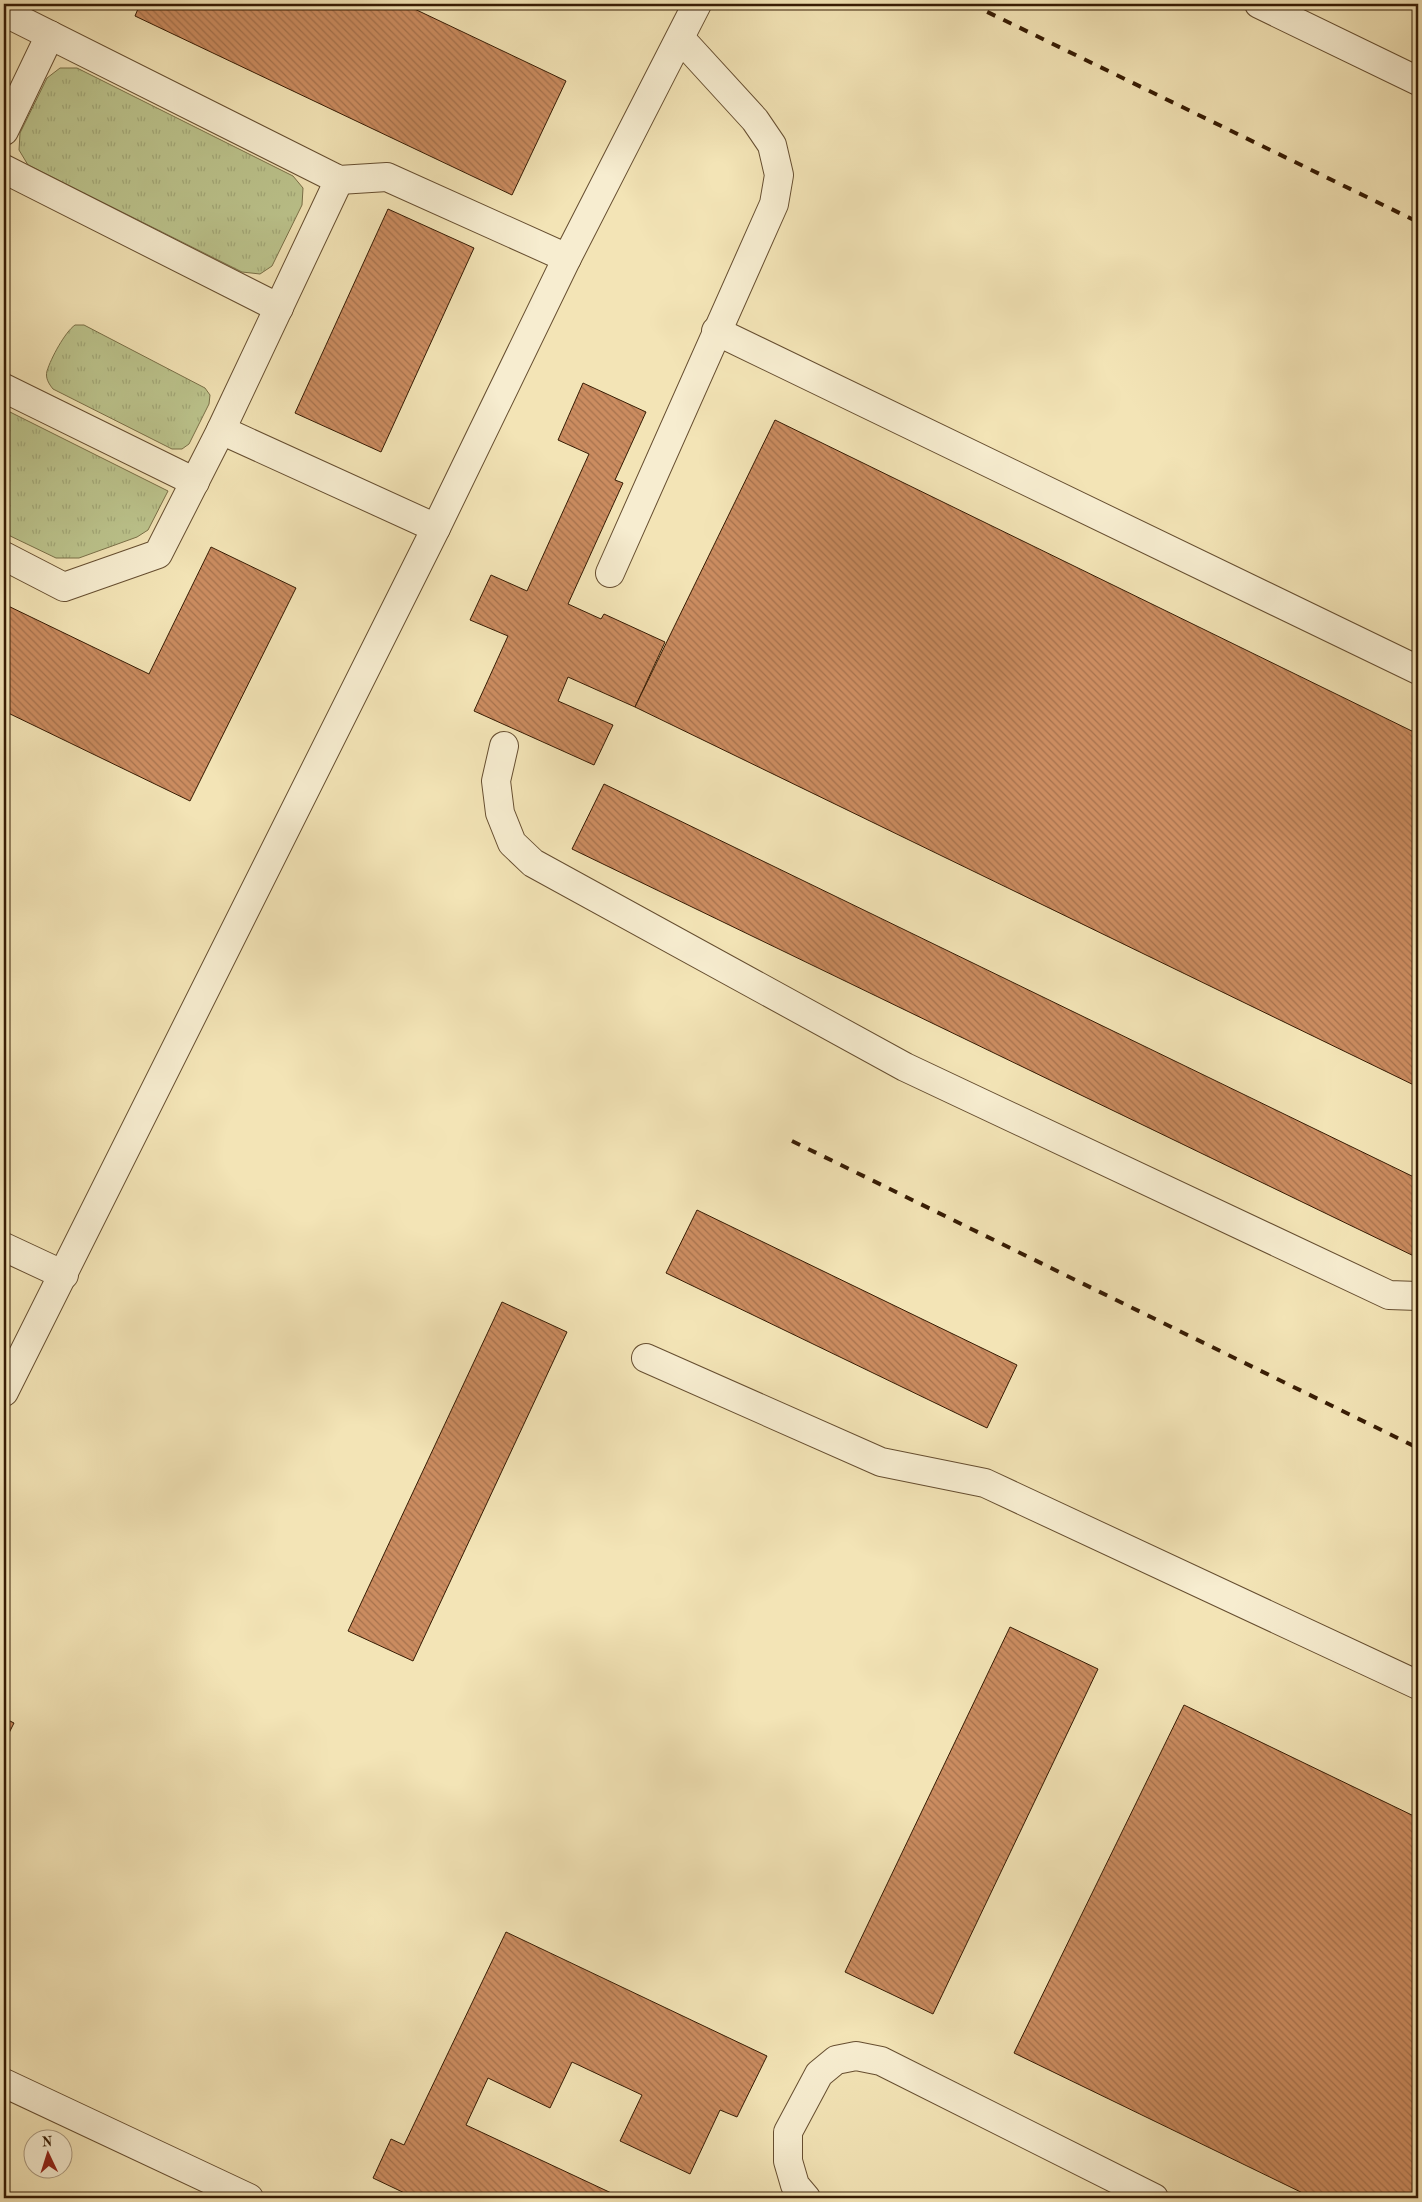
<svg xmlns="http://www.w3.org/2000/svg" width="1422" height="2202" font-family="'Old Standard TT',serif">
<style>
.grass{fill:url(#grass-tufts);stroke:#7a7048}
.building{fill:url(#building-back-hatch);stroke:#371c04}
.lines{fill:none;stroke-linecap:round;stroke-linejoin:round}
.minor-casing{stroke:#664e30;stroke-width:30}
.minor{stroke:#f7edd0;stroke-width:28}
.rail{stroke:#371c04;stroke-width:4;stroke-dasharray:9 9;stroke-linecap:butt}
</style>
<defs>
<pattern id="grass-tufts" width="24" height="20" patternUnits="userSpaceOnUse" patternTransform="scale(1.25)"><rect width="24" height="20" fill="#bcc48d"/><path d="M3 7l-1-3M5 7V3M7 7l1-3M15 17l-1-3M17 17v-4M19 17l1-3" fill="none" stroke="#a2a878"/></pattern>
<pattern id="building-back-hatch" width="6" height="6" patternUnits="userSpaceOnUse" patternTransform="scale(1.25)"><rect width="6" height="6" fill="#cb8c60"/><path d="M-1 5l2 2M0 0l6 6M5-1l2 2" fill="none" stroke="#a6724d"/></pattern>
</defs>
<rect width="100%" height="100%" fill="#f3e4b6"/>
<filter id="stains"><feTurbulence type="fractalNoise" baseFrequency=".004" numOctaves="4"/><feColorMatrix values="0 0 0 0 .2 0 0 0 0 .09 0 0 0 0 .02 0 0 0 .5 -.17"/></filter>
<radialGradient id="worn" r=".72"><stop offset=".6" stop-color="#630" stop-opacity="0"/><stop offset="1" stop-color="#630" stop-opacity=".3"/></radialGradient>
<g class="grass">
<polygon points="60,68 77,68 293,176 303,188 302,205 272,266 260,274 242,272 28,165 19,150 20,133 47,78"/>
<path d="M75 325H84L205 388 210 395 209 404 189 444 182 449H172L53 389C49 384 45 378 47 371 51 358 65 332 75 325Z"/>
<polygon points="4,409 168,491 148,530 137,537 79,558 56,558 4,533"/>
</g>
<g class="building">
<polygon points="140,4 404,4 566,81 512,195 135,16"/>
<polygon points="388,209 474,248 381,452 295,413"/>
<polygon points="583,383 646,412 615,480 623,483 568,604 601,619 604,614 665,642 635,707 568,677 558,701 613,725 594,765 474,711 508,636 470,620 491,575 527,591 589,454 558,440"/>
<polygon points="775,420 1418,734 1418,1087 635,707"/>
<polygon points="211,547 296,588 190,801 4,711 4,604 149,674"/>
<polygon points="604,784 1418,1179 1418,1258 572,849"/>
<polygon points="697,1210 1017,1365 987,1428 666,1273"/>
<polygon points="502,1302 567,1332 413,1661 348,1631"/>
<polygon points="1010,1627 1098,1669 933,2014 845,1972"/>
<polygon points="1184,1705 1418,1818 1418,2198 1313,2198 1014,2053"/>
<polygon points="4,1718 14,1723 4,1743"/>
<polygon points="506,1932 767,2056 737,2117 720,2110 690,2174 620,2141 642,2095 572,2062 550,2108 488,2078 466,2125 622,2198 415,2198 373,2178 391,2139 404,2145"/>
</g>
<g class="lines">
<defs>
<g id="minor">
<polyline points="1259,4 1418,81"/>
<polyline points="4,12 339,180 387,177 567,258"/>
<polyline points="4,131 50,35"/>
<polyline points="4,169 279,308"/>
<polyline points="716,331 1418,670"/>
<polyline points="4,388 195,482"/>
<polyline points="221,430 436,528"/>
<polyline points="4,556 64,587 158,554 221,430 339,180"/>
<polyline points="610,573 774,204 779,175 772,145 755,120 681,39"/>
<polyline points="504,746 496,781 500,813 512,843 533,863 905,1067 1389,1295 1418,1296"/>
<polyline points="4,1247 64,1275"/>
<polyline points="646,1358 881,1462 985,1483 1418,1685"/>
<polyline points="4,1392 436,528 567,258 697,4"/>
<polyline points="4,2083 249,2198"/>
<polyline points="806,2198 795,2185 788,2161 788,2132 819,2074 836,2060 856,2056 881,2061 1154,2198"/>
</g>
</defs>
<use href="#minor" class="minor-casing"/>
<use href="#minor" class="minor"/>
<g class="rail">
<polyline points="971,4 1418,222"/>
<polyline points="792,1141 1418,1448"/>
</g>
</g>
<rect width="1422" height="2202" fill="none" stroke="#f3e4b6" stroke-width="20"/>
<rect x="5" y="5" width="1412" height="2192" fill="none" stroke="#371c04" stroke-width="2.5"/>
<rect x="10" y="10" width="1402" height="2182" fill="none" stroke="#371c04"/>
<g transform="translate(48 2154) rotate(356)"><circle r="24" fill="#f7edd0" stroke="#aa997e"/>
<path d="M0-4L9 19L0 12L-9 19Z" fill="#8f2418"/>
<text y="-8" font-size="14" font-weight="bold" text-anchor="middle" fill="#371c04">N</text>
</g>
<rect width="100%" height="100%" filter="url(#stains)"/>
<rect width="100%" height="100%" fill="url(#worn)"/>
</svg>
